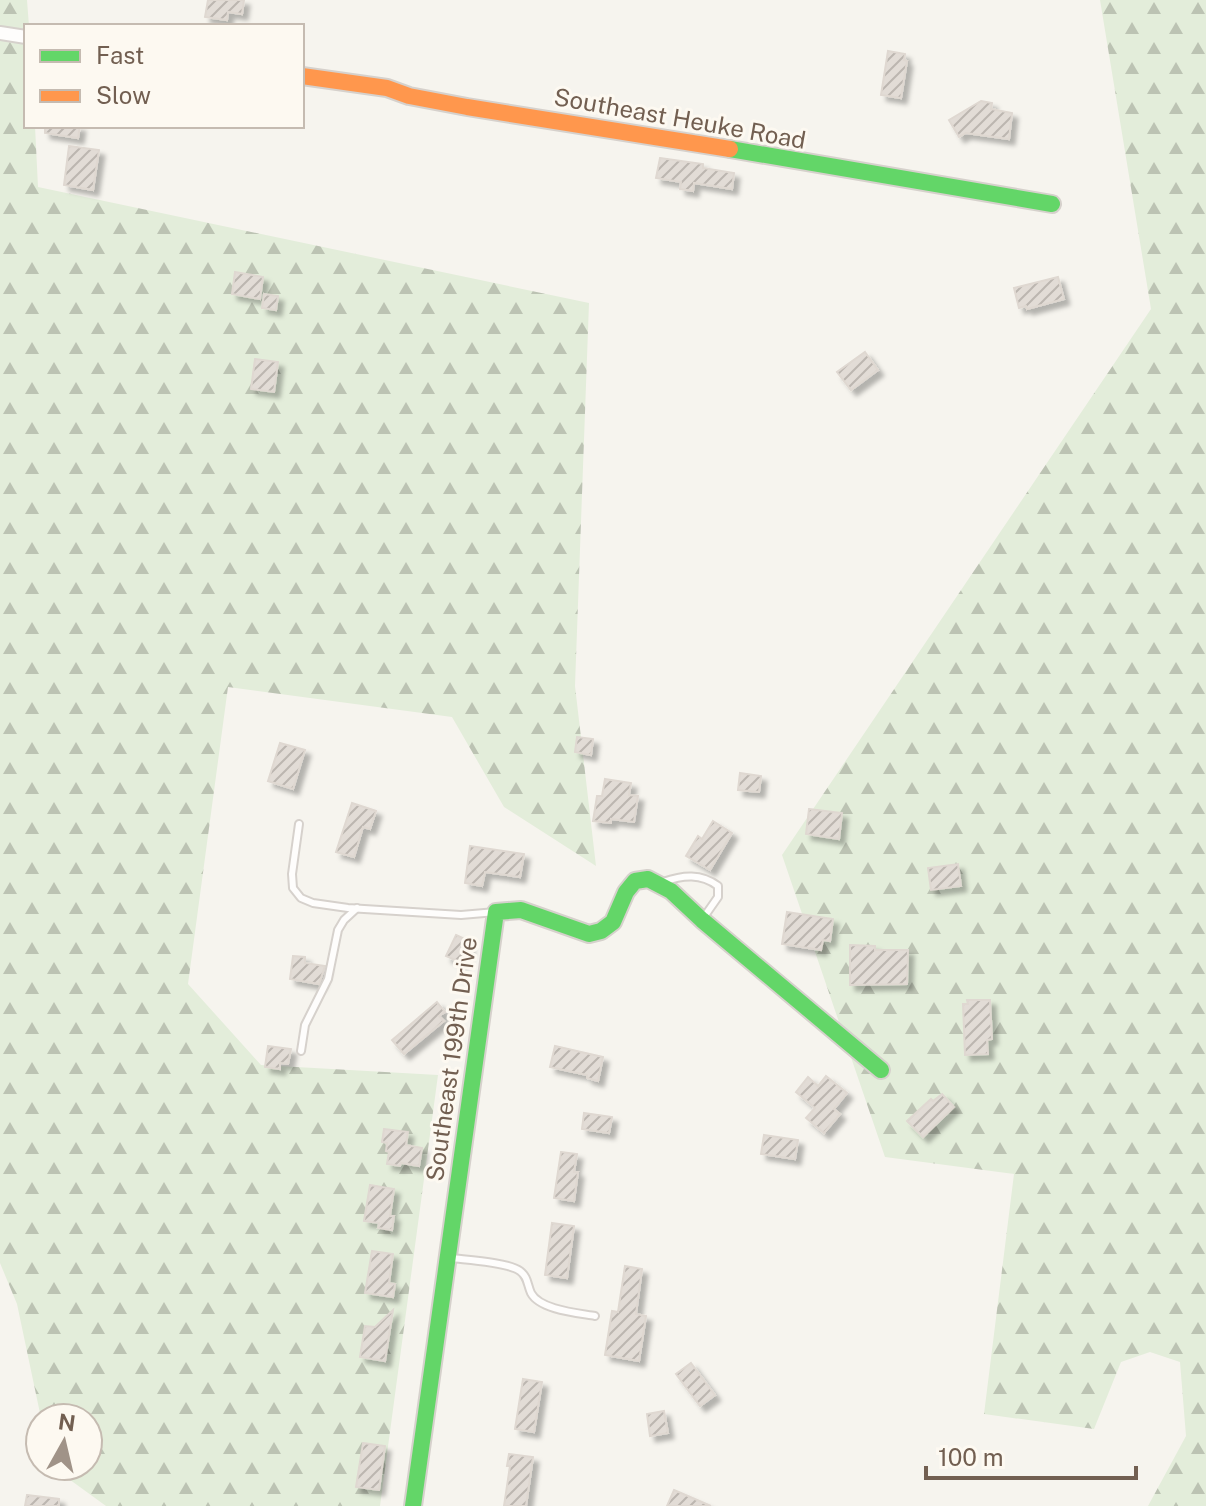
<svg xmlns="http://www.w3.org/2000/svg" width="1206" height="1506" font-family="'Public Sans',sans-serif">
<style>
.forest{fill:url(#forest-firs)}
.building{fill:url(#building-hatch);stroke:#dfd8d1;stroke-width:2;filter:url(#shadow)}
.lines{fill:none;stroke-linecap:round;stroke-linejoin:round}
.lane-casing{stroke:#d6d1cc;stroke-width:10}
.street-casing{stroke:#d6d1cc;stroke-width:16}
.fast-casing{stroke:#d6d1cc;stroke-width:20}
.slow-casing{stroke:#d6d1cc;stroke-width:20}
.lane{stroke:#fefdfc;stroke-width:6}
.street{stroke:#fefdfc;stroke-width:12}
.fast{stroke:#63d668;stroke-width:16}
.slow{stroke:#ff974d;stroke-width:16}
.labels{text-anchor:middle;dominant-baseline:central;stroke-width:6;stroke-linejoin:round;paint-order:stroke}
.street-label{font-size:24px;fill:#725f51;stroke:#fdf9f1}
</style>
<defs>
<pattern id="forest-firs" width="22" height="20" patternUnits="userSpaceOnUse" patternTransform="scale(2)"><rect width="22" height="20" fill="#e3edda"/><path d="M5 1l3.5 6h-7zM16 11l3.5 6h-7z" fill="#bcc3b3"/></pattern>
<pattern id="building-hatch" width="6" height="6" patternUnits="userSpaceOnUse" patternTransform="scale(2)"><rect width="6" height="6" fill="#e2dcd6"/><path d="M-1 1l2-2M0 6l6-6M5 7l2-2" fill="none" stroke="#bcb6b0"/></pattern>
<filter id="shadow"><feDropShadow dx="5.5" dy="5.5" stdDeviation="2" flood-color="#0004"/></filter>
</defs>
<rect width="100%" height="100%" fill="#f6f4ee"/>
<g class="forest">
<polygon points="0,0 27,0 29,26 26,26 26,126 35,126 38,187 589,303 575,686 596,866 504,807 452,717 228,687 188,984 261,1065 438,1075 380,1506 106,1506 51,1466 88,1466 88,1418 41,1418 17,1304 0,1263"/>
<polygon points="1100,0 1206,0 1206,1506 1148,1506 1186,1436 1180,1362 1150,1352 1121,1362 1094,1429 984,1414 1014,1174 885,1157 782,855 1151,309"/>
</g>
<g class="building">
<polygon points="208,0 244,0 242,14 228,12 227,20 205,17"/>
<polygon points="888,51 905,54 904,60 907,61 901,98 881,95"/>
<polygon points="981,101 992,103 991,109 1012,113 1009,139 966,133 959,137 949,120"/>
<polygon points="45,126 80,126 78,138 45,133"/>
<polygon points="69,146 99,150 93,190 64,185"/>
<polygon points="660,158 703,164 703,168 734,173 732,189 694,183 693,191 680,189 681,182 656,178"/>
<polygon points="235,272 263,277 260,299 232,294"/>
<polygon points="1058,277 1064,299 1027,309 1026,306 1019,308 1014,288"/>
<polygon points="264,294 278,296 276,310 262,308"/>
<polygon points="865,352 878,370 851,390 837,372"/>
<polygon points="255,359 278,362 274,392 251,389"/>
<polygon points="577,737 593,739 591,755 575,752"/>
<polygon points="280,743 305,750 293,789 268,781"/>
<polygon points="740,773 761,776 759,792 738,790"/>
<polygon points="605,779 631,783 629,795 638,796 634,822 611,819 611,823 593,821 597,796 602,796"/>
<polygon points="352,803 376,811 370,829 363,827 354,857 336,852"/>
<polygon points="809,809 842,813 839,839 806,834"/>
<polygon points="713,821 732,833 710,870 686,856 698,836 702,839"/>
<polygon points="470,846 524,854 520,877 485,872 482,886 465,883"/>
<polygon points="958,864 961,886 931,890 928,868"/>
<polygon points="787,912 833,919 830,941 823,940 821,950 782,944"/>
<polygon points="456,935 469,941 467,946 469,948 462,963 446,956"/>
<polygon points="850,945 875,946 875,950 908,950 907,984 850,985"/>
<polygon points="293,956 305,957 305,963 325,966 319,984 290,979"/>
<polygon points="967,1000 990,1000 992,1039 987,1040 988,1054 965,1055 963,1004 968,1004"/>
<polygon points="437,1002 445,1012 439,1016 444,1021 404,1054 392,1040"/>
<polygon points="268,1046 291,1049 288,1064 280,1063 280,1069 265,1067"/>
<polygon points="555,1046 603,1057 598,1081 587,1078 587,1075 550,1067"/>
<polygon points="826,1076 847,1093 834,1109 840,1114 824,1133 806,1118 815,1108 796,1092 808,1077 818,1086"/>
<polygon points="942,1094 954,1107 923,1137 907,1121 931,1099 933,1101"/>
<polygon points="584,1113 612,1117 609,1133 582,1129"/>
<polygon points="384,1129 408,1132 406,1145 422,1148 419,1166 401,1163 400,1166 387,1164 389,1152 386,1151 387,1143 382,1142"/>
<polygon points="764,1135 798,1140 795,1159 761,1154"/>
<polygon points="561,1152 577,1154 574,1172 578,1172 574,1201 554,1198"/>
<polygon points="370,1185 394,1189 390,1216 394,1216 392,1230 378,1228 379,1223 364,1221"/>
<polygon points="552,1223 574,1226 567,1278 545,1275"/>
<polygon points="372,1251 393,1254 389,1283 395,1284 393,1297 365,1293"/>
<polygon points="625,1266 642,1269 636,1314 646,1316 639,1361 605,1355 612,1311 618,1312"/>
<polygon points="393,1310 385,1361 360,1357 365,1326 375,1327"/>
<polygon points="691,1363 715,1395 700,1406 676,1374"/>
<polygon points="523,1379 542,1382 534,1432 515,1429"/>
<polygon points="664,1411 668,1433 650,1436 647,1414"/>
<polygon points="363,1443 385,1446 379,1490 356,1487"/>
<polygon points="509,1454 533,1457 526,1506 504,1506 510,1466 507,1466"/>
<polygon points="674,1490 711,1506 667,1506"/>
<polygon points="27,1495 59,1499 59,1506 25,1506"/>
</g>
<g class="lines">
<defs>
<g id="lane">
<polyline points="299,824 292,874 293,888 301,898 313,903 348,908 461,915 496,912"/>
<path d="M663 882C683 875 701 873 718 886V897L704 917"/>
<polyline points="301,1051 305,1025 328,979 338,930 344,920 357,908"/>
<path d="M451 1258C467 1260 508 1262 520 1271 528 1277 527 1284 531 1293 540 1310 578 1313 595 1316"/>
</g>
<polyline id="street" points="0,33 26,37"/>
<g id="fast">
<polyline points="730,149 1052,204"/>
<polyline points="413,1506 496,912 521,910 589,934 601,931 613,922 626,892 635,881 648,879 671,891 702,920 881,1070"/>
</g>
<polyline id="slow" points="302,76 387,88 409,96 467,107 730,149"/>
</defs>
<use href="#lane" class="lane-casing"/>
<use href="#street" class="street-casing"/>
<use href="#fast" class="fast-casing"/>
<use href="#slow" class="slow-casing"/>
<use href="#lane" class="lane"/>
<use href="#street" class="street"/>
<use href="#fast" class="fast"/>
<use href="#slow" class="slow"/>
</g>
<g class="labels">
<g class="street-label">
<text transform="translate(680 118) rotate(10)">Southeast Heuke Road</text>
<text transform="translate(451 1059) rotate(-82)">Southeast 199th Drive</text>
</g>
</g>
<rect x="24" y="24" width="280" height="104" fill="#fdf9f1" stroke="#c5bbb1" stroke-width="2"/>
<rect x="40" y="50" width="40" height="12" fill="#63d668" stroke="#c5bbb1" stroke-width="2"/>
<text x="96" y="64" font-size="24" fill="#725f51">Fast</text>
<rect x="40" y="90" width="40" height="12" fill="#ff974d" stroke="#c5bbb1" stroke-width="2"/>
<text x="96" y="104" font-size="24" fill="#725f51">Slow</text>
<g transform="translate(64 1442) rotate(8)"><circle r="38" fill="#fdf9f1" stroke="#c5bbb1" stroke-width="2"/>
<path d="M0-6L14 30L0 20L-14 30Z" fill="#a09388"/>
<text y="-12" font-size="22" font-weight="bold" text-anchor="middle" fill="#725f51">N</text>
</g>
<path d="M926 1466v12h210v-12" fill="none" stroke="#725f51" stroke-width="4"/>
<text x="938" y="1466" font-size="24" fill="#725f51" stroke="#fdf9f1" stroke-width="6" paint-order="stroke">100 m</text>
</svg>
